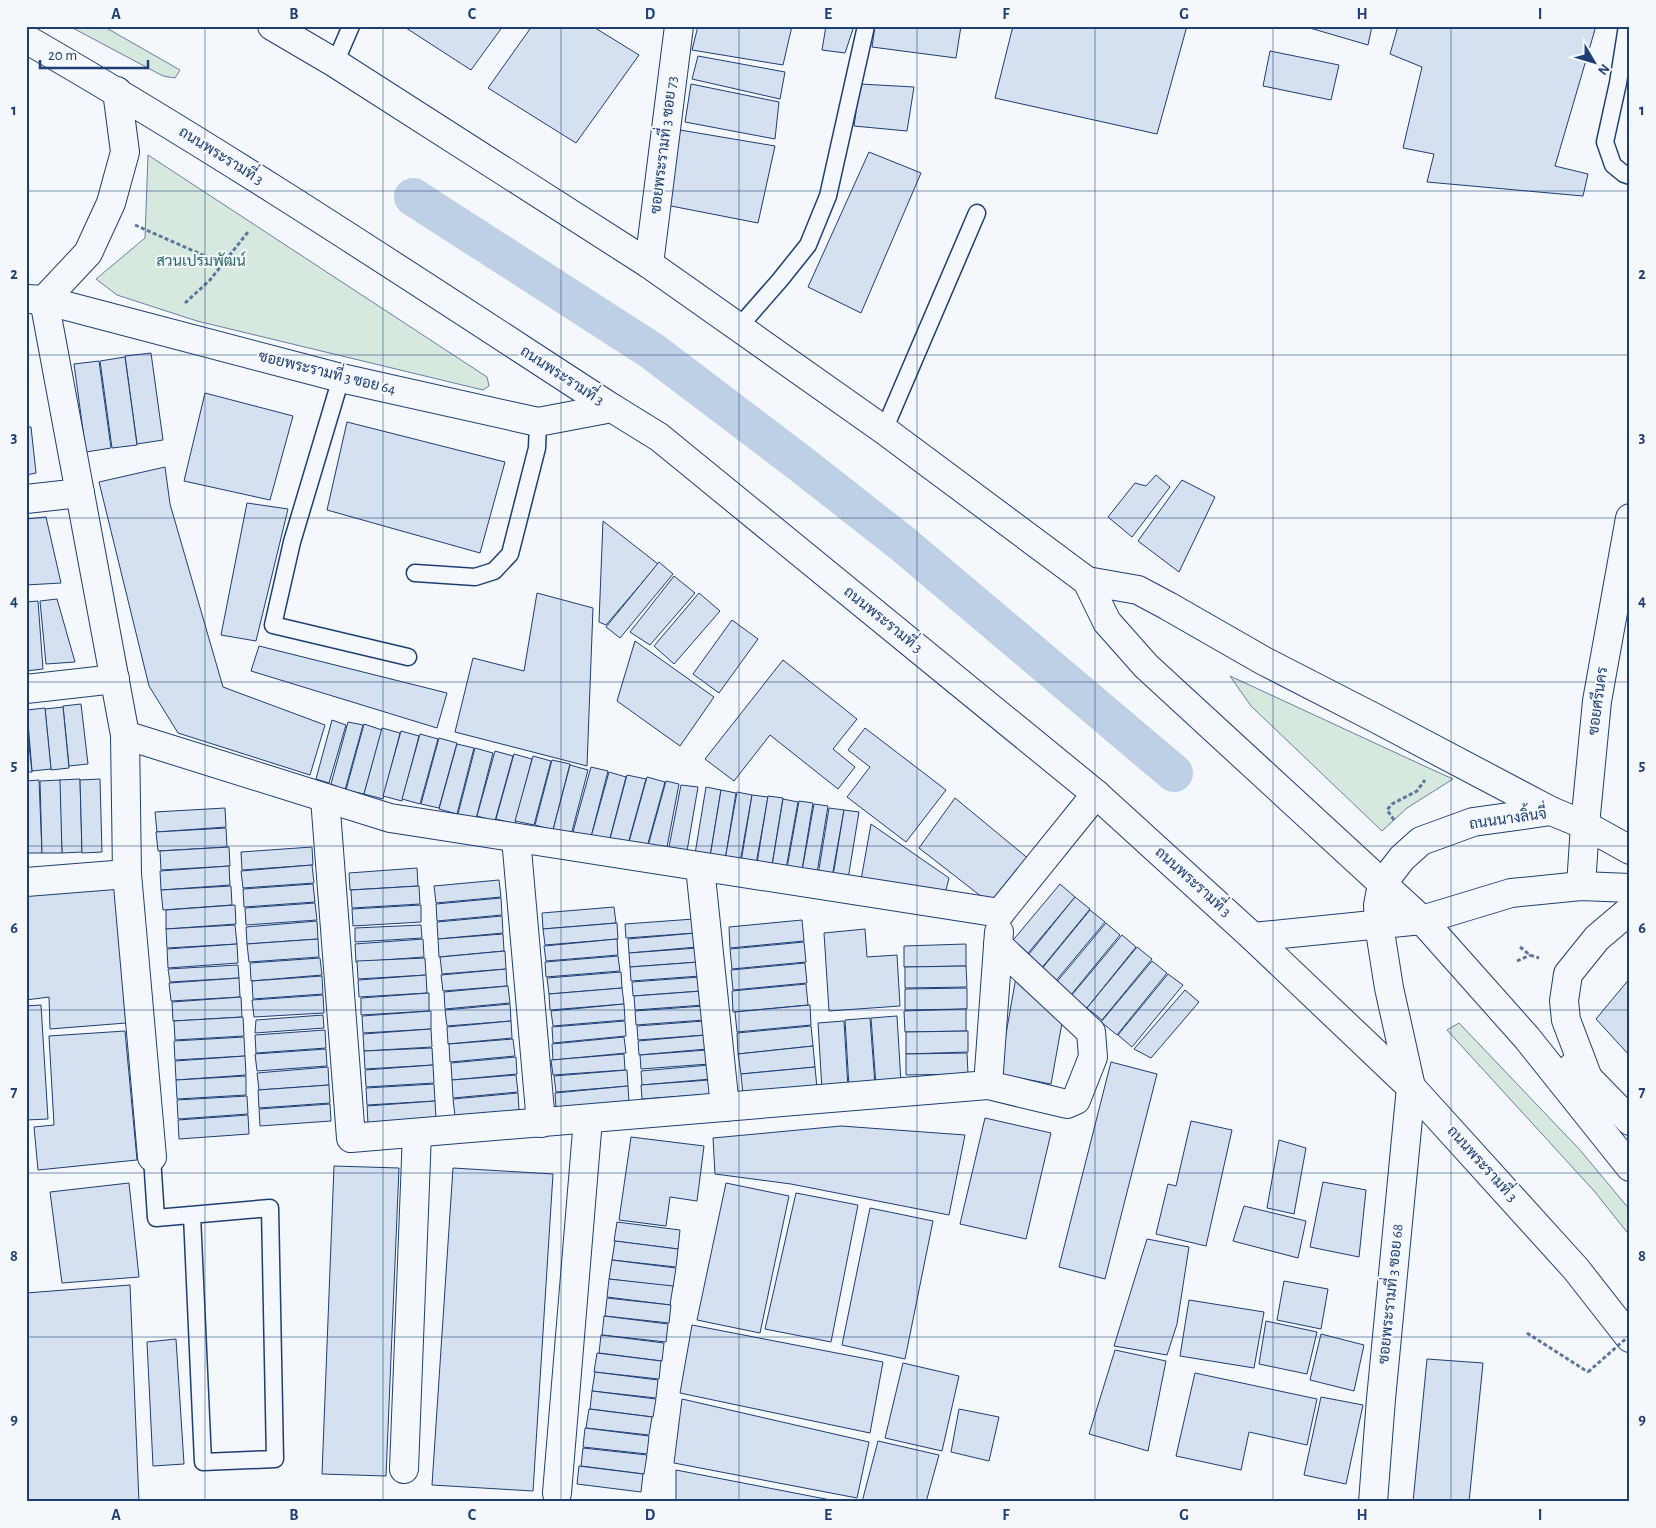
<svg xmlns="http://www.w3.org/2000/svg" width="1656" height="1528" font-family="'Alegreya Sans',Sarabun,sans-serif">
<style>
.green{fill:#d7e8df;stroke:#687fa3}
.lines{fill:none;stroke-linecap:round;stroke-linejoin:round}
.canal{stroke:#bed0e5;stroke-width:38}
.building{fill:#d5e0f0;stroke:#1d3f73}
.lane-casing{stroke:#1d3f73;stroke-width:19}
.street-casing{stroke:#1d3f73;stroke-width:30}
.secondary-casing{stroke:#1d3f73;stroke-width:30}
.primary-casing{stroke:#1d3f73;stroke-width:30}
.path{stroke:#5e769c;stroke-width:3;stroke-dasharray:4 2.5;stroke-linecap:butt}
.lane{stroke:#f4f7fb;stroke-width:16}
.street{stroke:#f4f7fb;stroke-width:28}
.secondary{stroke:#f4f7fb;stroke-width:28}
.primary{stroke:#f4f7fb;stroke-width:28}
.path-bridge{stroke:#5e769c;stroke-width:3;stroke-dasharray:4 2.5;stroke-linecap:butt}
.grid{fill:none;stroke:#1d3f73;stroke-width:1;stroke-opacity:0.55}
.labels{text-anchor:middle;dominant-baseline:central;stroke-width:4;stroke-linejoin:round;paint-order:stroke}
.street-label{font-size:15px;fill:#1d3f73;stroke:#f4f7fb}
.park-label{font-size:15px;fill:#2c6c60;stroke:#f4f7fb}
.neatline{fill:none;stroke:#1d3f73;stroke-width:2}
.grid-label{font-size:16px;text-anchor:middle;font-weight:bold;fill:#1d3f73}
</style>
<rect width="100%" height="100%" fill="#f4f7fb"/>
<g class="green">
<polygon points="69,26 103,26 180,70 175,78 163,76"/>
<polygon points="148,155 487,377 489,386 483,390 197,321 117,295 96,279 145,238"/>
<polygon points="1230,676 1433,770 1453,779 1407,808 1382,831 1251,706"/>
<polygon points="1459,1023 1580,1150 1630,1210 1630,1236 1595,1192 1447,1030"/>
</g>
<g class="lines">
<polyline class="canal" points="413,197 652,351 801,464 903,544 1174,773"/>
</g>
<g class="building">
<polygon points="403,26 503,26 471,70"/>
<polygon points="532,26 592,26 639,55 576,143 488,88"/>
<polygon points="698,26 792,26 783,65 692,50"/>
<polygon points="826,26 854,26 845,53 822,50"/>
<polygon points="875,26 961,26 956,58 872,47"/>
<polygon points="1013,26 1187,26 1157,134 995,98"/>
<polygon points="1303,26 1372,26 1368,45"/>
<polygon points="1398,26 1596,26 1555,166 1588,174 1583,196 1427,182 1434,154 1403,148 1422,67 1390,54"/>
<polygon points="1270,51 1339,65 1331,100 1263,86"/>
<polygon points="698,56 785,72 780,99 692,79"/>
<polygon points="691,84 779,102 775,139 685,122"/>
<polygon points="860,84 914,87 907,131 854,126"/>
<polygon points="680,130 775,146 758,223 666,205"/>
<polygon points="869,152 921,173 861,313 808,287"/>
<polygon points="151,353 163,440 137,444 125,356"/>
<polygon points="125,357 137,445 112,448 100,361"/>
<polygon points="99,361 111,448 86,452 74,364"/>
<polygon points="205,393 293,416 270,500 184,481"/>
<polygon points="347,422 505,462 480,553 327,510"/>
<polygon points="26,427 31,427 36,473 26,475"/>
<polygon points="165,467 170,504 223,687 325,725 310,775 178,733 149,686 99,482"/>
<polygon points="1156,475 1170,487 1132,537 1108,517 1135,483 1146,486"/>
<polygon points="1182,480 1215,497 1179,572 1138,541"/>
<polygon points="247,503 288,509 256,641 221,635"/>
<polygon points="46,517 61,583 26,585 26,519"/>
<polygon points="603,521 658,564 606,625 599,622"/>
<polygon points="659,562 673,574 620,638 606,627"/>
<polygon points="674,576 695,593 650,645 630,632"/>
<polygon points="537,593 593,608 587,766 455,732 473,658 524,671"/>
<polygon points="699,593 720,611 674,664 654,646"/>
<polygon points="57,599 75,662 46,664 40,601"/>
<polygon points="38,601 43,669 26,671 26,602"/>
<polygon points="732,620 758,639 719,693 693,674"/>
<polygon points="635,641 714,697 680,746 617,701"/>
<polygon points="259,646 447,693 437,728 251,671"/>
<polygon points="783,660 857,719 833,749 855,767 838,789 770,735 734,781 705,759"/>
<polygon points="81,704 88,764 69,766 63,706"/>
<polygon points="63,707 69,768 51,770 45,709"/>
<polygon points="45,708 51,769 32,771 27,710"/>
<polygon points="26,717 32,772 26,772"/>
<polygon points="332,720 346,725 329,783 316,779"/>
<polygon points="348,722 363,725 345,790 331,784"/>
<polygon points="364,724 382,730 364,794 346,790"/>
<polygon points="382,728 400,733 383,799 364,794"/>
<polygon points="865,728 946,790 906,842 847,797 870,767 848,750"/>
<polygon points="401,731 419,736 402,801 383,796"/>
<polygon points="420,734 438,739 420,804 402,799"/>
<polygon points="439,738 457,743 439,808 421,804"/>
<polygon points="457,744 474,748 457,814 439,809"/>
<polygon points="475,748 493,753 476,819 458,814"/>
<polygon points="495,751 513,756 495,821 477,816"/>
<polygon points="514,754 532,759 515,824 496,819"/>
<polygon points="533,756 551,761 534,825 515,821"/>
<polygon points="552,760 570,764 553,830 535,825"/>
<polygon points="570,765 588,770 571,835 553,830"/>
<polygon points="591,767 608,771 591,837 573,832"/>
<polygon points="609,772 626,777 609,842 591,837"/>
<polygon points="627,775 646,779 628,844 610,839"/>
<polygon points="647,777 665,782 647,847 629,842"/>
<polygon points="80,779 82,852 62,853 59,780"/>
<polygon points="100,779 102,852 82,853 80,780"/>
<polygon points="39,780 42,853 26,853 26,781"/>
<polygon points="60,780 62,853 42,853 40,781"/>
<polygon points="666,781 679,784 667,847 648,846"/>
<polygon points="681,785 698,787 687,851 669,847"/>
<polygon points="706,787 721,790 710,857 695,854"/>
<polygon points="721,790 736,793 725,860 710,857"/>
<polygon points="737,792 752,795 740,862 725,860"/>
<polygon points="752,795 768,797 756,864 741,862"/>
<polygon points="768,796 783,798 772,865 757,863"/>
<polygon points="955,798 1030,860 991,904 919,848"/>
<polygon points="783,799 798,802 786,869 772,866"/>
<polygon points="799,801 813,803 802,870 787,868"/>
<polygon points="814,804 828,806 817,873 802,871"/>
<polygon points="225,808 226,827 157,832 155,812"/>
<polygon points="829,808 844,810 832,877 818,875"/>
<polygon points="844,810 859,812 848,879 833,876"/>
<polygon points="871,824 949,878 944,898 861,880"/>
<polygon points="226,828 227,847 158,851 156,832"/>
<polygon points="229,847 230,866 161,870 160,851"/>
<polygon points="312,847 313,865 242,870 241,852"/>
<polygon points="312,865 314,883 243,888 241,871"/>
<polygon points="229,866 230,885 161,890 160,871"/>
<polygon points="417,868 418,886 350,890 349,873"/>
<polygon points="499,880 501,897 436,903 434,886"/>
<polygon points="313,884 315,902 244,907 243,889"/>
<polygon points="1060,884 1075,897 1024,958 1009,945"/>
<polygon points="231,886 232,905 163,910 161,890"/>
<polygon points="419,886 420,904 352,908 351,890"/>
<polygon points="115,887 126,1023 50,1029 49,997 26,1000 26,895"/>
<polygon points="1075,897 1090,909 1040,970 1025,959"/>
<polygon points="501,898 502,915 437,921 436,904"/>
<polygon points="315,903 317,920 246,925 245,908"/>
<polygon points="235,905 236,924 166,929 166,910"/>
<polygon points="421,905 421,922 353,926 352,909"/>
<polygon points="614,907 616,923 543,929 542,913"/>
<polygon points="1090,910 1105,922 1054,983 1040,971"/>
<polygon points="502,916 503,933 438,939 437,922"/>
<polygon points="694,919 695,933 626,938 625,924"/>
<polygon points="802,920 804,941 730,948 729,927"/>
<polygon points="317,921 318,939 247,944 246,927"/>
<polygon points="617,923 618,939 545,945 543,929"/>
<polygon points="1106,923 1120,935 1070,996 1055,984"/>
<polygon points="235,925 237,944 167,948 166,929"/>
<polygon points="421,925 422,938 355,942 355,928"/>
<polygon points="865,929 867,957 897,955 900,1006 829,1011 824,933"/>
<polygon points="696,933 697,947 629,953 628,939"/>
<polygon points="503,934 504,951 439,957 438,939"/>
<polygon points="1122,935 1136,947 1086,1009 1071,996"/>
<polygon points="318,939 319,957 249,962 247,944"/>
<polygon points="423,939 424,957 356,962 355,944"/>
<polygon points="617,939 618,955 546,961 544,946"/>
<polygon points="804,942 806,962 732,969 730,949"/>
<polygon points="237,944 238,963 168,968 167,949"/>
<polygon points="966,944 966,966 904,967 904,946"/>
<polygon points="1137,947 1152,959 1102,1020 1087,1008"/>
<polygon points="697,948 698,962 630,967 629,953"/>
<polygon points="505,951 506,969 442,974 440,957"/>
<polygon points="618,956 620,971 546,977 545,962"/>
<polygon points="320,958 322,975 251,981 250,963"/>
<polygon points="425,958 426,975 358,979 357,961"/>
<polygon points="1152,961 1167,973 1117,1035 1101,1022"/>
<polygon points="699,962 700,976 631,981 630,967"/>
<polygon points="805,963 807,983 733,990 731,970"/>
<polygon points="238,965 239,978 170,982 168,969"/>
<polygon points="966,966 967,987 905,988 905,967"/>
<polygon points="506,969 507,986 443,991 441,975"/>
<polygon points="621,972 622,988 549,994 547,978"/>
<polygon points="1168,974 1183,985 1132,1047 1118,1035"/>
<polygon points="426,975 427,993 359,997 358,980"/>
<polygon points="322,976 323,994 253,999 252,981"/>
<polygon points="700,977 701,991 633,996 632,982"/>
<polygon points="1016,977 1062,1023 1051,1084 999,1074"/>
<polygon points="239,978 240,997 171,1001 169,983"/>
<polygon points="1630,978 1630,1056 1596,1019"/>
<polygon points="806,984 808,1005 733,1012 732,991"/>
<polygon points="508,986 510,1003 445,1009 444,992"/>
<polygon points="622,988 624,1004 550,1010 549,994"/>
<polygon points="967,988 967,1009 905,1010 905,989"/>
<polygon points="1185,990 1199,1002 1151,1058 1134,1049"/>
<polygon points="702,991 704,1005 635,1010 634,996"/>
<polygon points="429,993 429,1011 361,1015 361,998"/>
<polygon points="323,995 324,1013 254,1017 252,1000"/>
<polygon points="241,997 242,1017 173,1021 172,1002"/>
<polygon points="510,1004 511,1021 447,1026 445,1010"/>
<polygon points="624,1004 625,1020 553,1026 551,1011"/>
<polygon points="41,1005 48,1119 26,1120 26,1006"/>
<polygon points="810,1005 811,1025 737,1032 735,1012"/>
<polygon points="703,1006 704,1020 636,1025 635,1011"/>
<polygon points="966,1009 966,1031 905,1032 904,1011"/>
<polygon points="431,1011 431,1029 363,1033 362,1016"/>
<polygon points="323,1015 324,1028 255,1033 256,1020"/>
<polygon points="897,1016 901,1083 876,1085 871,1018"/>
<polygon points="243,1017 244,1036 175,1040 174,1021"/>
<polygon points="870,1018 875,1085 849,1087 845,1020"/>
<polygon points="511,1021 512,1038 448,1044 447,1027"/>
<polygon points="625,1021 626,1036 553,1043 552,1027"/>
<polygon points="704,1021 705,1035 638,1040 637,1026"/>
<polygon points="844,1021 848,1088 822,1090 818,1023"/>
<polygon points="811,1026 813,1046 738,1054 737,1033"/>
<polygon points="431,1029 432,1047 364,1051 363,1034"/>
<polygon points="325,1030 326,1048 256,1053 255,1035"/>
<polygon points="125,1031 137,1160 38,1170 34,1127 54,1125 49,1036"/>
<polygon points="968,1031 968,1052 906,1054 906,1032"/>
<polygon points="706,1035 707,1049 639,1055 638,1041"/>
<polygon points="244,1037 245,1056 175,1060 174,1041"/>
<polygon points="624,1037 626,1053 553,1060 552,1044"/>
<polygon points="513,1039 515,1056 450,1062 449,1044"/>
<polygon points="813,1046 815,1067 741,1074 738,1054"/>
<polygon points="432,1048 433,1065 365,1069 364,1051"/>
<polygon points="326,1049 327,1066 257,1071 255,1054"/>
<polygon points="707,1050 709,1064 641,1069 640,1055"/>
<polygon points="967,1053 968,1074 906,1075 906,1054"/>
<polygon points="624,1054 625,1070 553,1075 551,1060"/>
<polygon points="245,1056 246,1075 176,1080 175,1061"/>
<polygon points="516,1057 517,1074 452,1080 451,1063"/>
<polygon points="1111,1062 1157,1074 1105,1279 1059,1267"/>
<polygon points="433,1065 434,1083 366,1087 365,1070"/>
<polygon points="709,1065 711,1079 642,1085 641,1071"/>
<polygon points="328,1067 329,1085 259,1090 257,1073"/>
<polygon points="815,1067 817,1088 743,1095 741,1074"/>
<polygon points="627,1070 628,1086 556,1092 554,1076"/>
<polygon points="516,1075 518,1092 453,1098 452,1080"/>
<polygon points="246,1076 246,1095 177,1099 176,1080"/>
<polygon points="709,1080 710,1094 642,1099 641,1085"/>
<polygon points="434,1084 435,1101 367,1105 366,1088"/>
<polygon points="329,1085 330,1103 259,1108 258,1090"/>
<polygon points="628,1086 629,1102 556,1108 555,1093"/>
<polygon points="518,1093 519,1110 455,1116 453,1099"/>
<polygon points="247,1096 248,1114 178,1119 177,1100"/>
<polygon points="435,1101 436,1119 368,1124 367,1106"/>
<polygon points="330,1104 331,1121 260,1126 259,1109"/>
<polygon points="248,1115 249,1134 179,1139 178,1120"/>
<polygon points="985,1118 1051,1133 1026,1239 960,1224"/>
<polygon points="1191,1121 1232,1130 1206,1246 1156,1234 1168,1184 1176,1186"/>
<polygon points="841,1126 965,1135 949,1215 791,1184 715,1174 713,1138"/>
<polygon points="631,1137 704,1146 697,1201 670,1197 666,1226 619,1220"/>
<polygon points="1279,1140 1306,1148 1294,1214 1267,1208"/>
<polygon points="334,1166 399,1168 386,1476 322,1474"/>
<polygon points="453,1168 553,1174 533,1491 432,1485"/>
<polygon points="1323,1182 1366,1190 1359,1257 1310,1247"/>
<polygon points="129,1183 139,1277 62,1283 50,1192"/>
<polygon points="726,1183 789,1196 760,1333 697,1320"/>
<polygon points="796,1193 858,1205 831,1342 765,1329"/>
<polygon points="1244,1206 1306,1221 1298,1258 1233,1241"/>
<polygon points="870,1208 933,1221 905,1359 842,1345"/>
<polygon points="617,1222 680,1230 678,1249 614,1241"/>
<polygon points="1147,1239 1189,1247 1177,1324 1167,1355 1114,1346"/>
<polygon points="615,1241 678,1249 676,1267 612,1260"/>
<polygon points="612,1260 676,1268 673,1287 609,1279"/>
<polygon points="609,1279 673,1286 670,1305 607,1297"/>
<polygon points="1284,1281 1328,1289 1321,1329 1277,1320"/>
<polygon points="130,1285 139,1502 26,1502 26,1293"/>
<polygon points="607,1298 671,1305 669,1323 605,1316"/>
<polygon points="1189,1300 1264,1312 1254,1368 1180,1356"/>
<polygon points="604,1316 668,1324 666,1342 602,1335"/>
<polygon points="1266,1321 1317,1332 1307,1374 1259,1364"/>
<polygon points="692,1325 883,1362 870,1433 680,1393"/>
<polygon points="1321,1334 1364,1345 1354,1391 1310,1380"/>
<polygon points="601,1335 664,1343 662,1361 599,1353"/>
<polygon points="176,1339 184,1464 153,1466 147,1342"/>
<polygon points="1115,1350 1166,1361 1148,1451 1089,1434"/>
<polygon points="597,1353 661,1361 659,1379 594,1372"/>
<polygon points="1427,1359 1483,1363 1469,1502 1413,1502"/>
<polygon points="903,1363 959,1376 942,1451 885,1438"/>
<polygon points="595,1372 658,1380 656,1398 592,1391"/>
<polygon points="1195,1373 1317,1399 1307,1445 1249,1432 1241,1470 1176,1456"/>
<polygon points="592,1391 656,1399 653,1417 590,1409"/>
<polygon points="1321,1397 1363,1405 1346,1484 1304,1475"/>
<polygon points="682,1399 869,1442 857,1498 674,1463"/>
<polygon points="589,1409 652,1417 649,1435 586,1428"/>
<polygon points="959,1409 999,1417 989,1461 951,1452"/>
<polygon points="585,1428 649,1436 647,1454 583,1447"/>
<polygon points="878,1441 939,1455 926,1502 862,1502"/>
<polygon points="583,1448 647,1455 644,1474 581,1466"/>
<polygon points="579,1466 643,1474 641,1492 577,1484"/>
<polygon points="676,1470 841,1502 676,1502"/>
</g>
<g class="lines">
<defs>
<g id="lane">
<polyline points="1627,26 1618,83 1605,142 1613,165 1624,174 1630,176"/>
<polyline points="335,63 351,26"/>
<polyline points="738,328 780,280 808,245 828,196 866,26"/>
<polyline points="341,378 292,542 273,625 408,657"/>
<polyline points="884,430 977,213"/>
<polyline points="415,573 475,577 494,571 510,554 537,448 538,422"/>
<polyline points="152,1157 156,1218 270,1208 275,1459 203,1462 192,1215"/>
</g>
<g id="street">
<polyline points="649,264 679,26"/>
<polyline points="28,299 44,300 341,378 538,422 612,408"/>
<polyline points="44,300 125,735 127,874 152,1157"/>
<polyline points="44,300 88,253 111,203 125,152 117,91"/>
<polyline points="26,499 80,493"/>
<polyline points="26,689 115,679"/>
<polyline points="125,735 390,818 1000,913"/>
<polyline points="325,798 351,1138 988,1085 1067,1104 1076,1100 1093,1057 1091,1032 998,945"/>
<polyline points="516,838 541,1123"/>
<polyline points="700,867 725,1107"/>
<polyline points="26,882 127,874"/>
<polyline points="1581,886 1585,825 1597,701 1630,518"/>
<polyline points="1000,913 1096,794"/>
<polyline points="988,1085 999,932"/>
<polyline points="404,1469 417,1133"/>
<polyline points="557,1493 588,1119"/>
<polyline points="1373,1502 1381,1399 1411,1087"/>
</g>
<g id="secondary">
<polyline points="1253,937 1422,920 1511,893 1581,886 1630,888"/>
<polyline points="1411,1087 1389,988 1379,925 1378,905 1382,884 1402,858 1421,841 1473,822 1551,811 1585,825 1630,850"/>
</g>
<g id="primary">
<polyline points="272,26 335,63 649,264 884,430 1087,581 1107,622 1146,666 1422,920 1527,1038 1630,1167"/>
<path d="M26 39C226 154 418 282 612 408L659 437 1096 794 1253 937 1411 1087 1576 1269 1630 1338"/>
<polyline points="1087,581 1138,590 1168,606 1264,661 1377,719 1551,811"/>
<polyline points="1572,1067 1588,1078 1630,1121"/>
<polyline points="1588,1078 1566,1020 1564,1001 1568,974 1597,938 1630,910"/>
</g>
</defs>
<use href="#lane" class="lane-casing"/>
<use href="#street" class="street-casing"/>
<use href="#secondary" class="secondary-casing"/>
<use href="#primary" class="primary-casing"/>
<g class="path">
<polyline points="135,225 223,264"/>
<polyline points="185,303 210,280 248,232"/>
<polyline points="1394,820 1387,810 1392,804 1417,791 1425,780"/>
<polyline points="1520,947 1530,955 1539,958"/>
<polyline points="1517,961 1530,955"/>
<polyline points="1527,1333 1588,1372"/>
</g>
<use href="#lane" class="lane"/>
<use href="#street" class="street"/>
<use href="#secondary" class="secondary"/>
<use href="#primary" class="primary"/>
<polyline class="path-bridge" points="1588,1372 1630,1335"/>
</g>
<path class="grid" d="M205 26V1502M383 26V1502M561 26V1502M739 26V1502M917 26V1502M1095 26V1502M1273 26V1502M1451 26V1502M26 191H1630M26 355H1630M26 518H1630M26 682H1630M26 846H1630M26 1010H1630M26 1173H1630M26 1337H1630"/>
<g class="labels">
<g class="street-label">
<text transform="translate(664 145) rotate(-83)">ซอยพระรามที่ 3 ซอย 73</text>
<text transform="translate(221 156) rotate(32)">ถนนพระรามที่ 3</text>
<text transform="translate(327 373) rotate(14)">ซอยพระรามที่ 3 ซอย 64</text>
<text transform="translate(562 376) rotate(33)">ถนนพระรามที่ 3</text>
<text transform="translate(883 620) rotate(39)">ถนนพระรามที่ 3</text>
<text transform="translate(1598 701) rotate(-82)">ซอยศรีนคร</text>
<text transform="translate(1508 819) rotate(-8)">ถนนนางลิ้นจี่</text>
<text transform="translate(1193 882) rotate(42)">ถนนพระรามที่ 3</text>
<text transform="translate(1482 1164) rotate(48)">ถนนพระรามที่ 3</text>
<text transform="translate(1391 1294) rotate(-84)">ซอยพระรามที่ 3 ซอย 68</text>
</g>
<g class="park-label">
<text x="201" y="261">สวนเปรมพัฒน์</text>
</g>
</g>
<rect width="1656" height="1528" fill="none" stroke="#f4f7fb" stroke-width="55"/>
<g transform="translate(1594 62) rotate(128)" stroke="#f4f7fb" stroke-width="4" paint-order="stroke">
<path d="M0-4L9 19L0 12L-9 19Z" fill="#1d3f73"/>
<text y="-8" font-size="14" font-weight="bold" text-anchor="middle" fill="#1d3f73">N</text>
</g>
<path d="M40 60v8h108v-8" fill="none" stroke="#1d3f73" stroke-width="2.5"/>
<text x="48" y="60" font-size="15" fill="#1d3f73" stroke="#f4f7fb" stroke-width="4" paint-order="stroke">20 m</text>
<rect x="28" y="28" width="1600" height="1472" class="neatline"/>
<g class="grid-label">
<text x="116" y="19">A</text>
<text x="294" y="19">B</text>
<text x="472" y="19">C</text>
<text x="650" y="19">D</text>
<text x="828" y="19">E</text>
<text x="1006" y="19">F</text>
<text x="1184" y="19">G</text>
<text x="1362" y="19">H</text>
<text x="1540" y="19">I</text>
<text x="14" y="115">1</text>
<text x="1642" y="115">1</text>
<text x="14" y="279">2</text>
<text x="1642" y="279">2</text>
<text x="14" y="442">3</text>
<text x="1642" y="442">3</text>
<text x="14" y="606">4</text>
<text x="1642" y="606">4</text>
<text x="14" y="770">5</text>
<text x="1642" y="770">5</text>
<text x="14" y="933">6</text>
<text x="1642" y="933">6</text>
<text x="14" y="1097">7</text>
<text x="1642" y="1097">7</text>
<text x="14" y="1261">8</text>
<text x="1642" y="1261">8</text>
<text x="14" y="1424">9</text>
<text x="1642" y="1424">9</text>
<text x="116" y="1520">A</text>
<text x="294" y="1520">B</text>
<text x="472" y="1520">C</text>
<text x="650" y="1520">D</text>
<text x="828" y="1520">E</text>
<text x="1006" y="1520">F</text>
<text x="1184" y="1520">G</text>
<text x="1362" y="1520">H</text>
<text x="1540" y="1520">I</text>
</g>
</svg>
